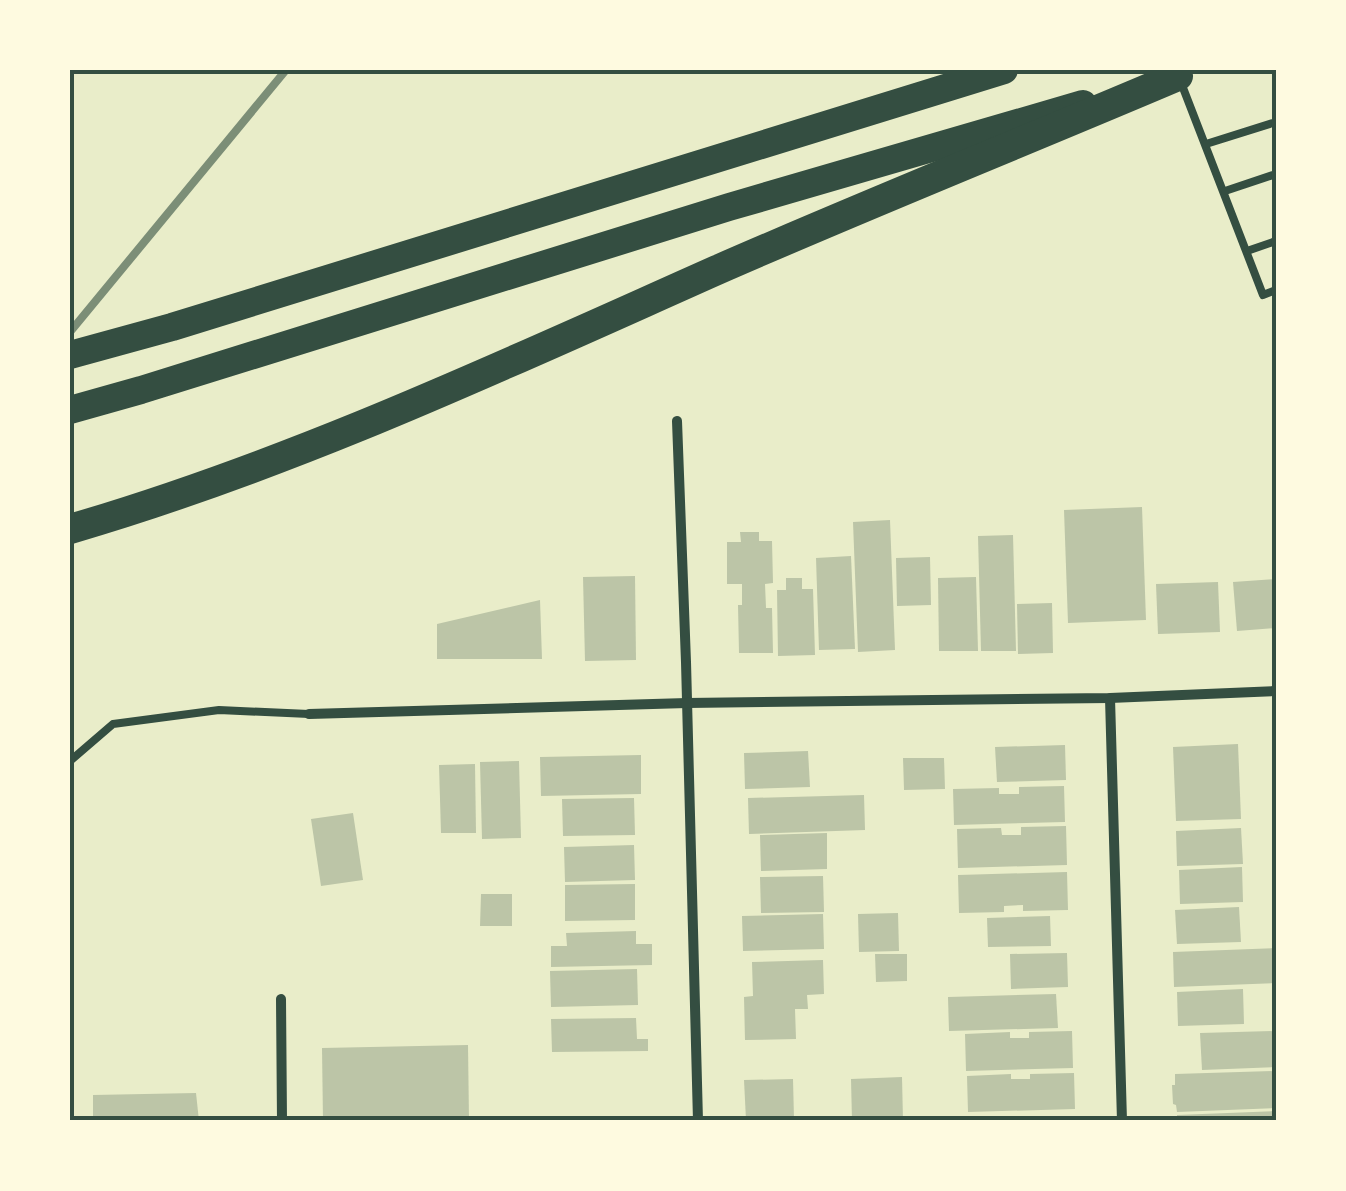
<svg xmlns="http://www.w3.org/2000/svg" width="1346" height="1191" font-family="'Asap Condensed',sans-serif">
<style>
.building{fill:#bcc5a7}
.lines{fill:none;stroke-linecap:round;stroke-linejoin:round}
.service{stroke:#344e41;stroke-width:8}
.minor{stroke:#344e41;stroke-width:10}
.trunk{stroke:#344e41;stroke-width:28}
.motorway{stroke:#344e41;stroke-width:30}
.rail{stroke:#7c8e77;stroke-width:8}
.neatline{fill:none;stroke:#344e41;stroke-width:4}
</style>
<rect width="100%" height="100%" fill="#e9edc9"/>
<g class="building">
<polygon points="1142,507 1146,620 1068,623 1064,510"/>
<polygon points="890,520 895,650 858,652 853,522"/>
<polygon points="740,532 759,532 759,541 772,541 773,583 765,584 766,608 772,608 773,653 739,653 738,605 742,605 742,584 727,584 727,542 741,542"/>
<polygon points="1013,535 1016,651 981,651 978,536"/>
<polygon points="851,556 855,649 819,650 816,558"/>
<polygon points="930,557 931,605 897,606 896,558"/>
<polygon points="635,576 636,660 585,661 583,577"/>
<polygon points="976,577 978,651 939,651 938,578"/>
<polygon points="786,578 802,578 802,589 813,589 815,655 778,656 777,590 786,590"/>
<polygon points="1276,579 1276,628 1237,631 1233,582"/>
<polygon points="1218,582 1220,632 1158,634 1156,584"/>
<polygon points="540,600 542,659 437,659 437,624"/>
<polygon points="1052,603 1053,653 1018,654 1017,604"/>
<polygon points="1238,744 1241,819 1176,821 1173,747"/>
<polygon points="1065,745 1066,780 997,782 995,747"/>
<polygon points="808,751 810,787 745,789 744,753"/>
<polygon points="641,755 641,794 541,796 540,757"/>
<polygon points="903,758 944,758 945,789 904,790"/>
<polygon points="519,761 521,838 482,839 480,762"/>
<polygon points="475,764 476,833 441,833 439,765"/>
<polygon points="1064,786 1065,822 954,825 953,789 999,788 999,794 1019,794 1019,787"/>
<polygon points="864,795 865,830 749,834 748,798"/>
<polygon points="634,798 635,835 563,836 562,799"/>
<polygon points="353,813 363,880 321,886 311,819"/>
<polygon points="1066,826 1067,865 958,868 957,829 1001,828 1002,835 1021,835 1021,827"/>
<polygon points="1241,828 1243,864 1177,866 1176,831"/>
<polygon points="827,833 827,869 761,871 760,835"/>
<polygon points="634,845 635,880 565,882 564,847"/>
<polygon points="1242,867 1243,902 1180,904 1179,870"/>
<polygon points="1067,872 1068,910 1023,911 1023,905 1004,906 1004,912 959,913 958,875"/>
<polygon points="823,876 824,912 761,913 760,877"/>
<polygon points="635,884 635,920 565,921 565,885"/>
<polygon points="481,894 512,894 512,926 480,926"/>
<polygon points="1239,907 1241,942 1177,944 1175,910"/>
<polygon points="898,913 899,951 859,952 858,914"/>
<polygon points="823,914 824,949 743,951 742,916"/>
<polygon points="1050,916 1051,946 988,947 987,918"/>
<polygon points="636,931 636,944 652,944 652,965 551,967 551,946 567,946 566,933"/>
<polygon points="1276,948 1276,983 1174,987 1173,952"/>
<polygon points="1067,953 1068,987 1011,989 1010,954"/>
<polygon points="875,954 907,954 907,981 876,982"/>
<polygon points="823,960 824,994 807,995 808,1009 795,1009 796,1039 745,1040 744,997 753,996 752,962"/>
<polygon points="637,969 638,1005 551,1007 550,971"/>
<polygon points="1243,989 1244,1024 1178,1026 1177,992"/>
<polygon points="1056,994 1058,1028 949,1031 948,997"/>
<polygon points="636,1018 637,1039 648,1039 648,1051 552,1052 551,1019"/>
<polygon points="1072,1031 1073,1068 966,1071 965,1034 1010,1032 1010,1038 1029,1038 1029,1032"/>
<polygon points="1276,1031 1276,1067 1202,1070 1200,1033"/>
<polygon points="468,1045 469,1121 323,1121 322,1048"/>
<polygon points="1276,1071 1276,1108 1177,1112 1176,1105 1173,1104 1172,1085 1175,1085 1175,1074"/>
<polygon points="1074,1073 1075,1109 968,1112 967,1076 1011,1074 1011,1079 1030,1079 1030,1074"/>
<polygon points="902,1077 903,1121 852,1121 851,1079"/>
<polygon points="793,1079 794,1119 746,1120 744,1080"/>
<polygon points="196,1093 199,1121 93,1121 93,1095"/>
<polygon points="1276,1111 1276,1121 1177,1121 1177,1115"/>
</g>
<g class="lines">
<g class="service">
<polyline points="1180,80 1263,295 1276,290"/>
<polyline points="1206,144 1276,122"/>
<polyline points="1225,191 1276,174"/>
<polyline points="1247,251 1276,241"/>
<polyline points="70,761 113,724 219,710 309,714"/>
</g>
<g class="minor">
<polyline points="677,421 686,662 698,1121"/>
<polyline points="1110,698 1122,1121"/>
<polyline points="309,714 687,703 1110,698 1276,691"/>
<polyline points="281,999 282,1121"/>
</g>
<g class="trunk">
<polyline points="70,355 172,327 1004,70"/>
<polyline points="70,410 141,390 729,207 1083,104"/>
</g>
<path class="motorway" d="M70 529C293 464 506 364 717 270 870 203 1025 141 1178 76"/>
<polyline class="rail" points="70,332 286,70"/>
</g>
<rect width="1346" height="1191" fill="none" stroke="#fefae0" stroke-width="145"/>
<rect x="72" y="72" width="1202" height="1046" class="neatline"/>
</svg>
